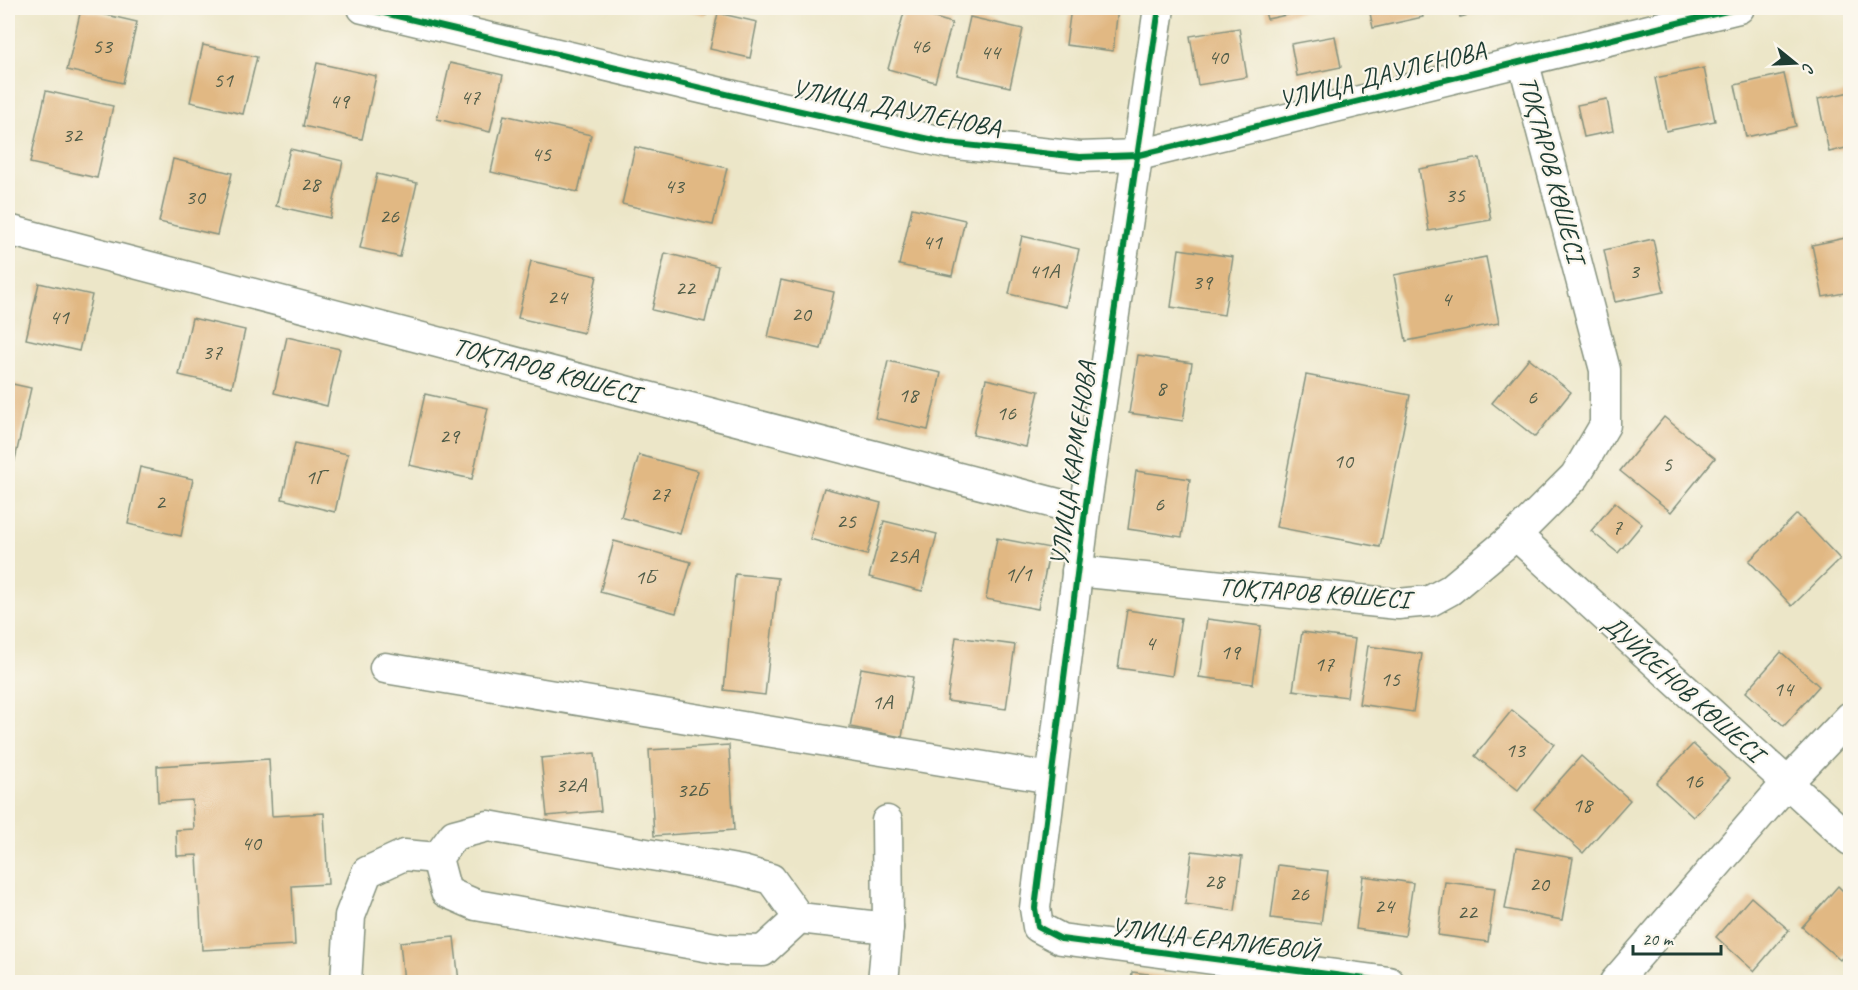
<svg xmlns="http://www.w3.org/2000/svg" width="1858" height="990" font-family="Caveat,sans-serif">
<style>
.building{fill:#e1b883}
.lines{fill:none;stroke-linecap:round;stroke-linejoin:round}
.street-casing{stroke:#86927e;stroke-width:33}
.street{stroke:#fff;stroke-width:30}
.cycleway-casing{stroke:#fbf7ec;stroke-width:10}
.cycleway{stroke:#00873e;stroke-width:6}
.labels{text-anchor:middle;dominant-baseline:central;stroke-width:4.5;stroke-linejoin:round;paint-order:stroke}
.number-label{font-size:22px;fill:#505c48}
.street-label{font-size:26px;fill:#1f3d34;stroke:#fbf7ec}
</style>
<rect width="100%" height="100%" fill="#fbf7ec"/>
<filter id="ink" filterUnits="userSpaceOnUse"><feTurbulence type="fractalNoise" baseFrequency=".0167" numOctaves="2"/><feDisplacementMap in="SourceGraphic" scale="12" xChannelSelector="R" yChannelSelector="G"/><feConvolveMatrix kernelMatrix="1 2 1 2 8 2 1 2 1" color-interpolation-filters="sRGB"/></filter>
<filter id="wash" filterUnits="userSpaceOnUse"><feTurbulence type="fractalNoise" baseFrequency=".008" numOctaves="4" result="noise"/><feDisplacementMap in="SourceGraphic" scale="24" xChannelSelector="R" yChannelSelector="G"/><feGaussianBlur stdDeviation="1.35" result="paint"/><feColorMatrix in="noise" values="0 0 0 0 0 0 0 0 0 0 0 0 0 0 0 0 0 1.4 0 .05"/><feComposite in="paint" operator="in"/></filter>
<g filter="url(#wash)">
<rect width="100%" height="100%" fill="#ece6c8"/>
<g id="blocks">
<g class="building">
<polygon points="679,8 708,8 706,15"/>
<polygon points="1071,8 1118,8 1113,51 1066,45"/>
<polygon points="1264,8 1315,8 1315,9 1267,19"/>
<polygon points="1369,8 1421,8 1423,17 1373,28"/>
<polygon points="1458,8 1497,8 1460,17"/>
<polygon points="81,9 137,22 123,83 67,70"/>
<polygon points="905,9 952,23 935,82 888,69"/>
<polygon points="718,13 757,22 750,58 710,49"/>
<polygon points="970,17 1023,29 1010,87 957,75"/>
<polygon points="1239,28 1247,77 1198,85 1190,36"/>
<polygon points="1335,36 1341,67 1297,76 1291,44"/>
<polygon points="203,45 257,57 243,114 190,102"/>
<polygon points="317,63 376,76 362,139 303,126"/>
<polygon points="450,63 503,75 490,132 437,119"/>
<polygon points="1704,68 1715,121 1666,131 1655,78"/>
<polygon points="1784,74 1796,126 1746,137 1735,85"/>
<polygon points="46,91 113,106 97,178 30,163"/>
<polygon points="1850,92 1850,147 1829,152 1818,99"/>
<polygon points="1607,99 1613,131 1584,137 1577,105"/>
<polygon points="504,115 591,135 578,192 491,172"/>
<polygon points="635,147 727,168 713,225 622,204"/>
<polygon points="290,149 343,161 330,218 276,206"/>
<polygon points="1480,158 1491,220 1429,231 1419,169"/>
<polygon points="173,159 232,173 217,235 159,222"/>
<polygon points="377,174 417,183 400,257 360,248"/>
<polygon points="912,208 965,220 952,276 899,265"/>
<polygon points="1022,236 1079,249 1066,307 1009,294"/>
<polygon points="1850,237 1850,292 1823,297 1812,245"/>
<polygon points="1653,239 1664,292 1615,302 1604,250"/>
<polygon points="1179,249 1233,257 1224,315 1171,307"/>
<polygon points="665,253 718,266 705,322 652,310"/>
<polygon points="1486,257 1499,323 1406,341 1394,275"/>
<polygon points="531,261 597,276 584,333 518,318"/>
<polygon points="781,280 834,292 821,349 768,337"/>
<polygon points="39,283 92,295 79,351 26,339"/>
<polygon points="192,318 245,330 232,387 179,375"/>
<polygon points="287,337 340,349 327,406 274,393"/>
<polygon points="1138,355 1192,363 1183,421 1129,413"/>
<polygon points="1529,358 1571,392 1535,437 1492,403"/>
<polygon points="888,361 941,373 928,430 875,418"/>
<polygon points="1306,375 1410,395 1380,547 1276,527"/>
<polygon points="986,379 1039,391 1026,447 973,435"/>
<polygon points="8,383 31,388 14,464 8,462"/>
<polygon points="425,394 488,408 472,479 409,465"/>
<polygon points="1664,417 1715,458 1671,512 1620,471"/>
<polygon points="295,443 348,454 335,512 282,499"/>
<polygon points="639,455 698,471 680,534 621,517"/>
<polygon points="140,467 193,479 181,536 128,524"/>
<polygon points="1136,471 1190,479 1182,537 1128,529"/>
<polygon points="824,488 881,503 867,555 810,539"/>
<polygon points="1615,502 1642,524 1618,553 1591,531"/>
<polygon points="1797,514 1840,559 1792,606 1749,561"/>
<polygon points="884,521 937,534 922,591 869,577"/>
<polygon points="997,538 1050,548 1038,609 986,599"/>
<polygon points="614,541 691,562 676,613 600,592"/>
<polygon points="735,574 778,578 765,695 724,690"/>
<polygon points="1127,610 1181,618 1172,676 1118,668"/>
<polygon points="1207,619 1261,626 1253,684 1199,677"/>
<polygon points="1302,632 1355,639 1347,697 1293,690"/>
<polygon points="956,637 1015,645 1006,709 947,701"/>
<polygon points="1368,646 1422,654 1413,712 1359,704"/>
<polygon points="1781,652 1819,686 1784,726 1746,692"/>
<polygon points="861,668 913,677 902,737 850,727"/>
<polygon points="1512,710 1554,744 1518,790 1475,756"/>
<polygon points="1693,744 1730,778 1693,817 1656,783"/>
<polygon points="729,745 734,830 654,836 649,750"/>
<polygon points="595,753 601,811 547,816 541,758"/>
<polygon points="1581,756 1630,800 1583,853 1534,809"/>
<polygon points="269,759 272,816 324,813 328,884 292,886 295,945 202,950 197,855 177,856 176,830 194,829 192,800 158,802 157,766"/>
<polygon points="1516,848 1573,858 1562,920 1505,909"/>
<polygon points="1192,851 1242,857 1235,911 1185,904"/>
<polygon points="1278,865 1328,871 1321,924 1271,918"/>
<polygon points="1363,876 1413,883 1405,936 1356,929"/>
<polygon points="1445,882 1495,888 1488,942 1438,935"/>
<polygon points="1838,886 1850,898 1850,948 1840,960 1802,927"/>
<polygon points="1751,897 1789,930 1754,971 1716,937"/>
<polygon points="454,937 459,982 404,982 400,942"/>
<polygon points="1132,972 1196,980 1195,982 1131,982"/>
</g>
</g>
</g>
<g filter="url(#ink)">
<use href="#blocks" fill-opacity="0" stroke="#86927e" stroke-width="1.5"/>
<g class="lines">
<defs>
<g id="street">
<polyline points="363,8 764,103 947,143 1080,157 1139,155 1739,8"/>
<polyline points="1159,8 1085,511 1035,908 1038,927 1061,939 1389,982"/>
<polyline points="8,230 1085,511"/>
<polyline points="1516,535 1850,840"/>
<polyline points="1077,571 1398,604 1430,601 1450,590 1516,535 1575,476 1605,425 1605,370 1523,60"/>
<polyline points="385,668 1051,778"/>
<polyline points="799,918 763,951 727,950 476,905 446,892 437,858 454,835 488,826 742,871 771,879 799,918 888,928"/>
<polyline points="346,982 350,916 367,872 404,855 437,858"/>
<polyline points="883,982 888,928 887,821"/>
<polyline points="1615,982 1787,783 1850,717"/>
</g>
</defs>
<use href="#street" class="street-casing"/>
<use href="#street" class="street"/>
<defs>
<g id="cycleway">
<polyline points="363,8 764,103 947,143 1080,157 1139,155 1739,8"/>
<polyline points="1159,8 1085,511 1035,908 1038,927 1061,939 1389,982"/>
</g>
</defs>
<use href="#cycleway" class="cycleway-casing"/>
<use href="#cycleway" class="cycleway"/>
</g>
</g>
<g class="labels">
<g class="number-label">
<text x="102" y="46">53</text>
<text x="920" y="46">46</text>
<text x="990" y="52">44</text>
<text x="1218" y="57">40</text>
<text x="223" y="80">51</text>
<text x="470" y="97">47</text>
<text x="339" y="101">49</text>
<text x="72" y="135">32</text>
<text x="541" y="154">45</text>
<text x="310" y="184">28</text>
<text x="674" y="186">43</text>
<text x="1455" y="195">35</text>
<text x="195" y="197">30</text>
<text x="389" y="216">26</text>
<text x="932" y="242">41</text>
<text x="1044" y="271">41А</text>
<text x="1634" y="271">3</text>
<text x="1202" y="282">39</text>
<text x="685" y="288">22</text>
<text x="557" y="297">24</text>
<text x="1446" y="299">4</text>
<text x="801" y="314">20</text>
<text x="59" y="317">41</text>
<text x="212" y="352">37</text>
<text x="1161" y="388">8</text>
<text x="908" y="395">18</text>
<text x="1532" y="397">6</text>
<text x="1006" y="413">16</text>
<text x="449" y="436">29</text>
<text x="1343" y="461">10</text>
<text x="1667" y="464">5</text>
<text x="315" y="477">1Г</text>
<text x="660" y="494">27</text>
<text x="160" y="502">2</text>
<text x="1159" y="504">6</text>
<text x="846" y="521">25</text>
<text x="1617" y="527">7</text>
<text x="903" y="556">25А</text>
<text x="1018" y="574">1/1</text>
<text x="645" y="577">1Б</text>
<text x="1150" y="643">4</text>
<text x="1230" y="652">19</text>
<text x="1324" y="664">17</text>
<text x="1390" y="679">15</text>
<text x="1783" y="689">14</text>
<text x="882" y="702">1А</text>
<text x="1515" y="750">13</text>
<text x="1693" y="781">16</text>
<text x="571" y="785">32А</text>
<text x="692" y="790">32Б</text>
<text x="1582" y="805">18</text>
<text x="251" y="843">40</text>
<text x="1214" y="881">28</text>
<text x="1539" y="884">20</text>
<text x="1299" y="894">26</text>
<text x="1384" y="906">24</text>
<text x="1467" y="912">22</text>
</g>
<g class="street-label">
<text transform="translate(1382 75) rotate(-14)">УЛИЦА ДАУЛЕНОВА</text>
<text transform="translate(896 108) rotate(11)">УЛИЦА ДАУЛЕНОВА</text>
<text transform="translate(1552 169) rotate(75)">ТОҚТАРОВ КӨШЕСІ</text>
<text transform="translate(546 370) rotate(15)">ТОҚТАРОВ КӨШЕСІ</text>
<text transform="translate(1073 464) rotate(-82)">УЛИЦА КАРМЕНОВА</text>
<text transform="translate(1314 593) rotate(4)">ТОҚТАРОВ КӨШЕСІ</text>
<text transform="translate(1683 688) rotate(42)">ДУЙСЕНОВ КӨШЕСІ</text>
<text transform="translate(1214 939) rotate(7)">УЛИЦА ЕРАЛИЕВОЙ</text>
</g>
</g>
<rect width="1858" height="990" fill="none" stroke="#fbf7ec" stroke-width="30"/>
<g transform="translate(1795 63) rotate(108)" stroke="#fbf7ec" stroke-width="4.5" paint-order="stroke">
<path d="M0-4.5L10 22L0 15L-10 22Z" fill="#1f3d34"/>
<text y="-9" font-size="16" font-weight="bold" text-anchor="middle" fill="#1f3d34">С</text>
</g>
<path d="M1633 945v9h88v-9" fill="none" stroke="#1f3d34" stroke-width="3"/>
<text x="1642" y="945" font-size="18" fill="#1f3d34" stroke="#fbf7ec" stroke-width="4.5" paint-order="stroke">20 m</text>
</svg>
